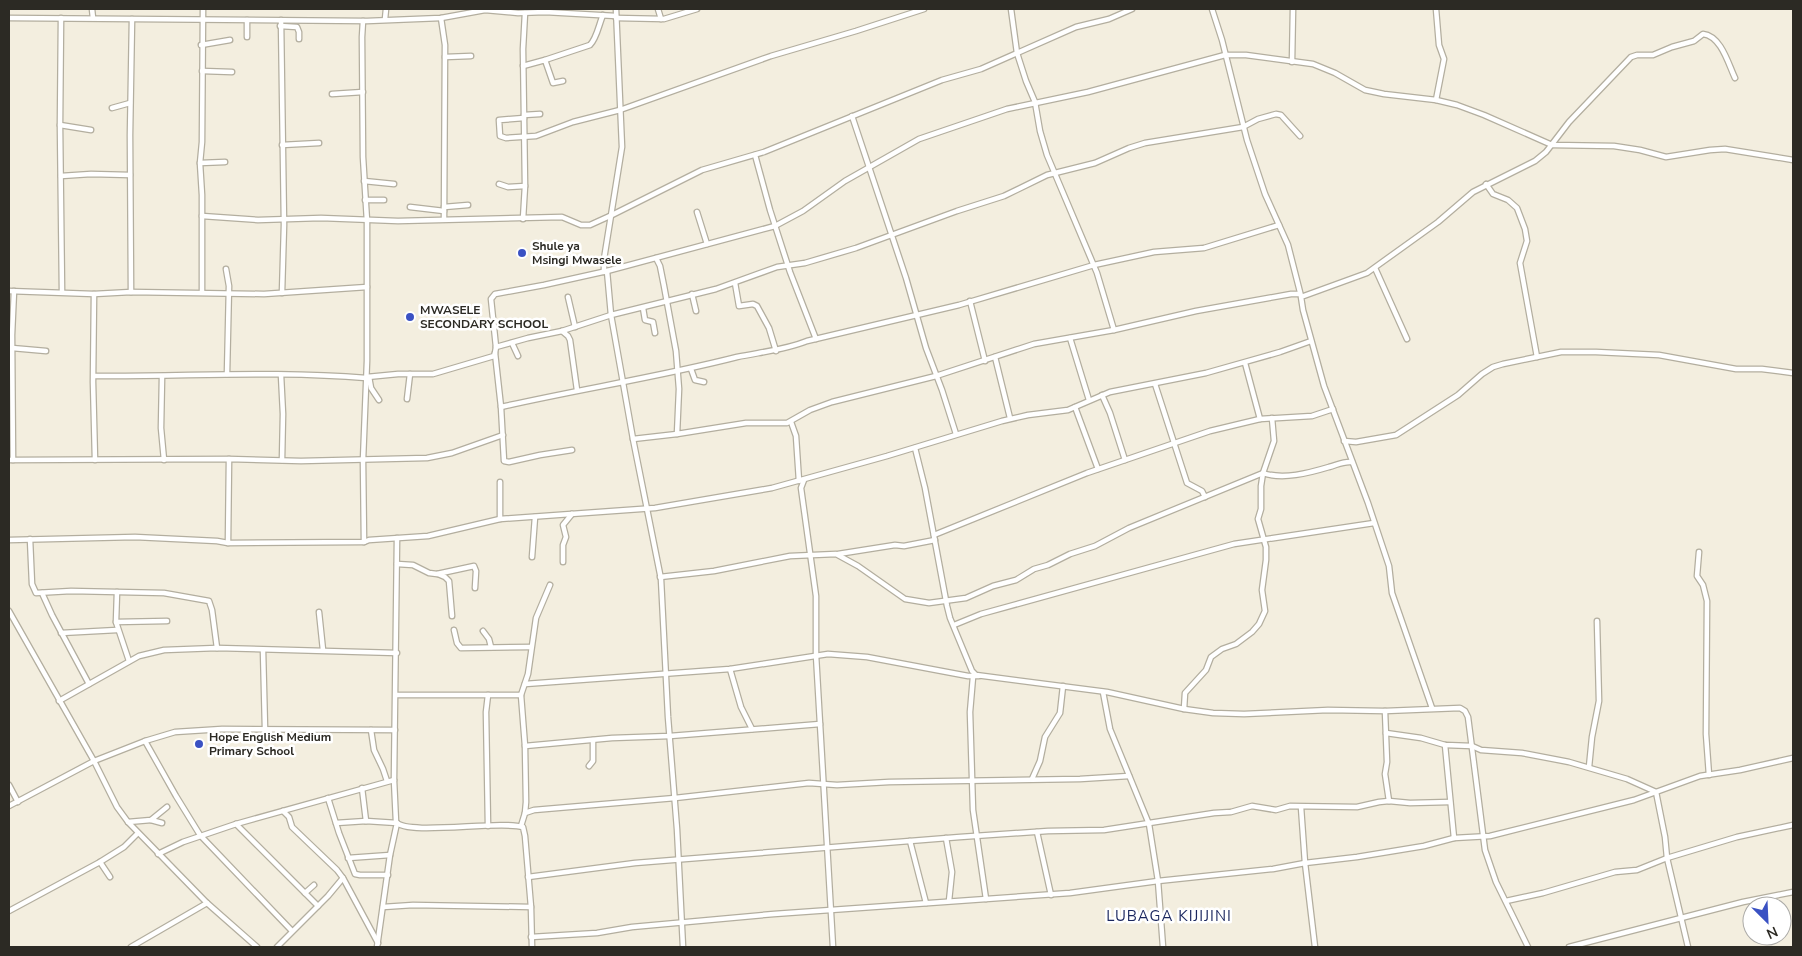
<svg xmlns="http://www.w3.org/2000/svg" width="1802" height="956" font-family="'Nunito Sans',sans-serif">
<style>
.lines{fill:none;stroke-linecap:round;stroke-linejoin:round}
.minor-casing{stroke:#b3ae9f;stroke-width:7}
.minor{stroke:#fff;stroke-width:4.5}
.poi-dot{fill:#3a51c3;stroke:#fff;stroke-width:2}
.labels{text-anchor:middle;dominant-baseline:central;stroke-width:5;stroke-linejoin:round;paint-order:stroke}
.poi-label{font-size:12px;font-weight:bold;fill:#2c2a24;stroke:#fff;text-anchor:start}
.quarter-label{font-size:15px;letter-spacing:1px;fill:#1a265e;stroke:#fff}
</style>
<rect width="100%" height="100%" fill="#f3eedf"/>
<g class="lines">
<defs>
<g id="minor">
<polyline points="92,9 93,18"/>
<polyline points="658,9 661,19"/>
<polyline points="1011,9 1017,53 1026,81 1035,102 1040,131 1047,155 1097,273 1114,330"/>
<polyline points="1212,9 1222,40 1247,140 1265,194 1288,245 1301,296"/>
<polyline points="1436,9 1439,45 1444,59 1436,100"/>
<polyline points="9,18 367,21 441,18 485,10 518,13 545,12 616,16"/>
<polyline points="61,18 60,125 62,292"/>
<polyline points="441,18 445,45 444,219"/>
<polyline points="616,18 664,19 697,9"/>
<polyline points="385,19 386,9"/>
<polyline points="281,20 284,225 282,293"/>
<polyline points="363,21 362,37 363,157 367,221 367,361 363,460 364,542"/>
<polyline points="280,26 297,27 299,32 299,39"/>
<polyline points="247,37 247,20"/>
<polyline points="201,45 230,40"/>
<polyline points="445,57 471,56"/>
<path d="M545 60 590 45C597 38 599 24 603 15"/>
<polyline points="1292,62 1293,9"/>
<polyline points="523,66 545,60 553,83 563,81"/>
<polyline points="202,71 232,72"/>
<polyline points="332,94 363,92"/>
<polyline points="112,108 130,103"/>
<polyline points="524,115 540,114"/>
<polyline points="852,116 906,278 926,348 942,390 956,434"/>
<polyline points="524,118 499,120 500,136 506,138 536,136 573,122 620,110 771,56 856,31 924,9"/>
<polyline points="60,125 91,130"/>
<polyline points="282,145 319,143"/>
<polyline points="755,155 770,210 790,272 816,339"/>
<polyline points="200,163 225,162"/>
<polyline points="61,176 91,174 130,175"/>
<polyline points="364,181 394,184"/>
<polyline points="499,184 508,187 525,186"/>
<polyline points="1486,184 1493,194 1508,200 1517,208 1525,229 1527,241 1520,263 1537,357"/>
<polyline points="365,200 384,200"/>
<polyline points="410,207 444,211"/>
<polyline points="444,207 468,205"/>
<polyline points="697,212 707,244"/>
<polyline points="202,216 258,220 321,218 398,221 562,217 581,225 590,225 612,215 702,170 764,152 942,80 981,69 1076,27 1109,19 1132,9"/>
<polyline points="523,219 525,186 523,49 525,13"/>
<polyline points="656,258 660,266 664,286 676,351 679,389 677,434 746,423 787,423 810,410 832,402 936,376 1034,344 1114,330 1196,311 1291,294 1300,294"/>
<polyline points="1375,268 1407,339"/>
<polyline points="226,269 229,286 227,374"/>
<polyline points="607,271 611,315 633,439 661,579 668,717 677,829 683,947"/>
<polyline points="604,272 604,259 622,147 616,9"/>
<polyline points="735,283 739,306 753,304 757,306 769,328 776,351"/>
<polyline points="9,291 94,294 131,292 264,294 367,287"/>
<polyline points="131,292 130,135 132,19"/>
<polyline points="202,292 202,195 200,163 202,142 203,9"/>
<polyline points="94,294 93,382 95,460"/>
<polyline points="692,294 696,311"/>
<polyline points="568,297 575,327"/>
<polyline points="970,301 985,361"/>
<polyline points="643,308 645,320 653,322 655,333"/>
<polyline points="562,331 568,336 570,340 577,390"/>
<polyline points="1070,338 1089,400"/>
<polyline points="512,343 518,356"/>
<polyline points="496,347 528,338 562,331 611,315 716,289 777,267 805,263 856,248 957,211 1004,196 1047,175 1095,163 1129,148 1145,143 1243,127 1258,119 1276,114 1281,115 1300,136"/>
<polyline points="12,348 46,351"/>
<polyline points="495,353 501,407 504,461 509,462 540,455 572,450"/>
<polyline points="995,357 1010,418"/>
<polyline points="1245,363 1260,419"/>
<polyline points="691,369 695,380 704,382"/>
<polyline points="281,375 283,414 282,460"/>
<path d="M94 376C184 377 276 370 366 378"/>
<polyline points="162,377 161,428 164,460"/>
<polyline points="367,377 398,374 433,374 494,356 495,353 496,347 491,299 495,294 544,285 607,271 775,226 803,211 845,181 919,139 1007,109 1088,92 1225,55 1246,55 1313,64 1335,73 1365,90 1384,94 1436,100 1457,105 1484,115 1552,145 1614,146 1640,150 1666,157 1710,150 1725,149 1793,160"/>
<polyline points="369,377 371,388 379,400"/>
<polyline points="1155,384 1187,483 1202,491 1205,497"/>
<polyline points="1102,395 1110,413 1125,460"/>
<polyline points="407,399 410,374"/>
<path d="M501 407C580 389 659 377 737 357 761 352 785 350 807 341L959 305 1094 265 1154 252 1204 248 1279 225"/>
<polyline points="1075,407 1098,469"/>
<polyline points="791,422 796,436 799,481"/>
<polyline points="633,439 677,434"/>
<polyline points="1344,441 1356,442 1396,435 1458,395 1482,374 1493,367 1503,364 1561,352 1596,352 1659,355 1736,369 1762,369 1793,373"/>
<polyline points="915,448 925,488 947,606 950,618 972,671 976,675 1107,692 1184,709 1213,713 1244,714 1328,710 1385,711 1460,708 1465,711 1468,717 1485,850 1496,882 1528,947"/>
<polyline points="9,460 229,459 301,461 427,458 452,453 503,435"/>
<polyline points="13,460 12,335 14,291"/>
<polyline points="804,480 801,488 816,596 816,655 833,947"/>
<polyline points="500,482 500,519"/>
<polyline points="934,535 1087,473 1210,431 1260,419 1312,416 1333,409"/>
<path d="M397 538 394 780 396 822C407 836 500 820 523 827L525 836 531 907 532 947"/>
<polyline points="30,539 32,584 36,593 71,591 164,593 209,601 212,610 217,648"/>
<polyline points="9,540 135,537 217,541 228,543 364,542 369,540 428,536 500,519 655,508 772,488 887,456 1002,421 1028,415 1068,410 1110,392 1206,373 1280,352 1311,341"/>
<polyline points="228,543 229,459"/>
<polyline points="1699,552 1697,576 1703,585 1707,601 1706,734 1709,775"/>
<polyline points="838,554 895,545 904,546 935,540"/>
<polyline points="532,557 535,517"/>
<polyline points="563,562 563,545 566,537 563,525 572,514"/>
<polyline points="397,564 413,565 429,573 437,574 474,566 476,571 475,588"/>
<polyline points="438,574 445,577 449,581 452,616"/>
<path d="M660 577 714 571 790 556 836 554 858 566 905 599 929 603 966 598 993 586 1016 580 1034 569 1048 565 1070 554 1095 546 1129 528 1263 473C1283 480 1309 473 1329 467 1337 465 1343 461 1352 462"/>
<polyline points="117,592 116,622 129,661"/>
<polyline points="42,593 52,615 89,684"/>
<polyline points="9,611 94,761 117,807 128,822 207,903 257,947"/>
<polyline points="319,612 323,650"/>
<polyline points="116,622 167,621"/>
<polyline points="954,625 981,614 1234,544 1374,523"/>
<polyline points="454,630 457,643 461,648 531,647"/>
<polyline points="483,631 489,639 491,647"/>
<polyline points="61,633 117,630"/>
<polyline points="263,650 265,729"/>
<polyline points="730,669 741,707 752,729"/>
<polyline points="973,677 970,712 973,810 986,899"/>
<polyline points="525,684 730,669 828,654 867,657 968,676 979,676"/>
<polyline points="1103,692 1110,729 1149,824 1158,881 1163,947"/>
<polyline points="396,695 521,695"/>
<polyline points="488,695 486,712 488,826"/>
<polyline points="59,701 139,656 164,650 217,648 397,653"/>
<path d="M1432 708 1392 593 1389 566 1368 503 1324 386 1303 310 1301 297 1367 273 1438 222 1473 192 1535 161 1546 152 1569 122 1631 57 1637 55H1653L1672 47 1694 41 1703 34C1721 36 1728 63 1735 78"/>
<polyline points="1184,709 1185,693 1206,670 1211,657 1222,649 1236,644 1252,632 1259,624 1265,611 1262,590 1266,560 1266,547 1258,519 1261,509 1261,486 1263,473 1274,441 1272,418"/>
<polyline points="1385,711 1387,762 1385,774 1389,801"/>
<polyline points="371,730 374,750 383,769 387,781"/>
<polyline points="1386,733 1421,738 1445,745 1472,746 1481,750 1522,753 1569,762 1627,779 1656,792 1665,837 1667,858 1688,947"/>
<polyline points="145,741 176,796 200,835 292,931"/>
<polyline points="1445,745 1454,838"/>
<polyline points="525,746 612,738 670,736 820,724"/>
<polyline points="589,766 593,761 593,740"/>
<polyline points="1589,767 1592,737 1599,701 1597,621"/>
<polyline points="1032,779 1040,761 1045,737 1060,713 1063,686"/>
<polyline points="9,785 18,802"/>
<polyline points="362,788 366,821"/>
<polyline points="328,798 339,833 355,874 360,875 388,875"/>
<polyline points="9,806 94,761 145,741 175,732 222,729 395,730"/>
<polyline points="1301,807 1305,863 1315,947"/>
<polyline points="525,813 534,810 675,798 809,783 837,785 889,782 1080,779 1129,776"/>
<polyline points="151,820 162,823"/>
<polyline points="128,822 151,820 167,807"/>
<polyline points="336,823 366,821 397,823 390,855 377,947"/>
<polyline points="236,824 318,906"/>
<polyline points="521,826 525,813 526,802 525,746 521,695 528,674 536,618 550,585"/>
<polyline points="1037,832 1051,895"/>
<polyline points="946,838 952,872 949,901"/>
<polyline points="910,841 926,903"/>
<polyline points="158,854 183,842 236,824 394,780"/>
<polyline points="348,858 390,855"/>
<polyline points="100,862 110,877"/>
<polyline points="528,877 635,863 960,837 1048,831 1104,830 1214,813 1231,812 1252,806 1276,810 1290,806 1357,807 1379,802 1389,801 1410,803 1450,802"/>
<polyline points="343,878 378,943"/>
<polyline points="305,893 314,885"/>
<polyline points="1506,901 1543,893 1615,872 1637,870 1667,858 1737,837 1793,825"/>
<polyline points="383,907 413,905 531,907"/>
<polyline points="9,911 100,862 124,847 137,834"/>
<polyline points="531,937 597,933 632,927 774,914 1070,893 1158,881 1273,869 1305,863 1357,857 1424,846 1454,838 1490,836 1634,800 1700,776 1740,770 1793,758"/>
<polyline points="131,947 207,903"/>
<polyline points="277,947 328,896 343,878 337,870 292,827 289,817 283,811"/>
<polyline points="1569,947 1743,902 1793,892"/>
</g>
</defs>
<use href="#minor" class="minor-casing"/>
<use href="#minor" class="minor"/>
</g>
<g class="poi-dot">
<circle cx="522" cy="253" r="5"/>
<circle cx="410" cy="317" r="5"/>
<circle cx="199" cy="744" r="5"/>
</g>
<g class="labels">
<g class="poi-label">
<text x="532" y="246">Shule ya<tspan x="532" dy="14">Msingi Mwasele</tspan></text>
<text x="420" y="310">MWASELE<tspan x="420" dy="14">SECONDARY SCHOOL</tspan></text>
<text x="209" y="737">Hope English Medium<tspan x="209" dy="14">Primary School</tspan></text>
</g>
<g class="quarter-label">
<text x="1169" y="916">LUBAGA KIJIJINI</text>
</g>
</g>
<rect width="1802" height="956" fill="none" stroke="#2c2a24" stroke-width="20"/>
<g transform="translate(1767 921) rotate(156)"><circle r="24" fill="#ffffff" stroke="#abaaa7"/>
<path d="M0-4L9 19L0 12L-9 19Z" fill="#3a51c3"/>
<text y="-8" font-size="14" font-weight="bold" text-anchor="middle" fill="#2c2a24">N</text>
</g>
</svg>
